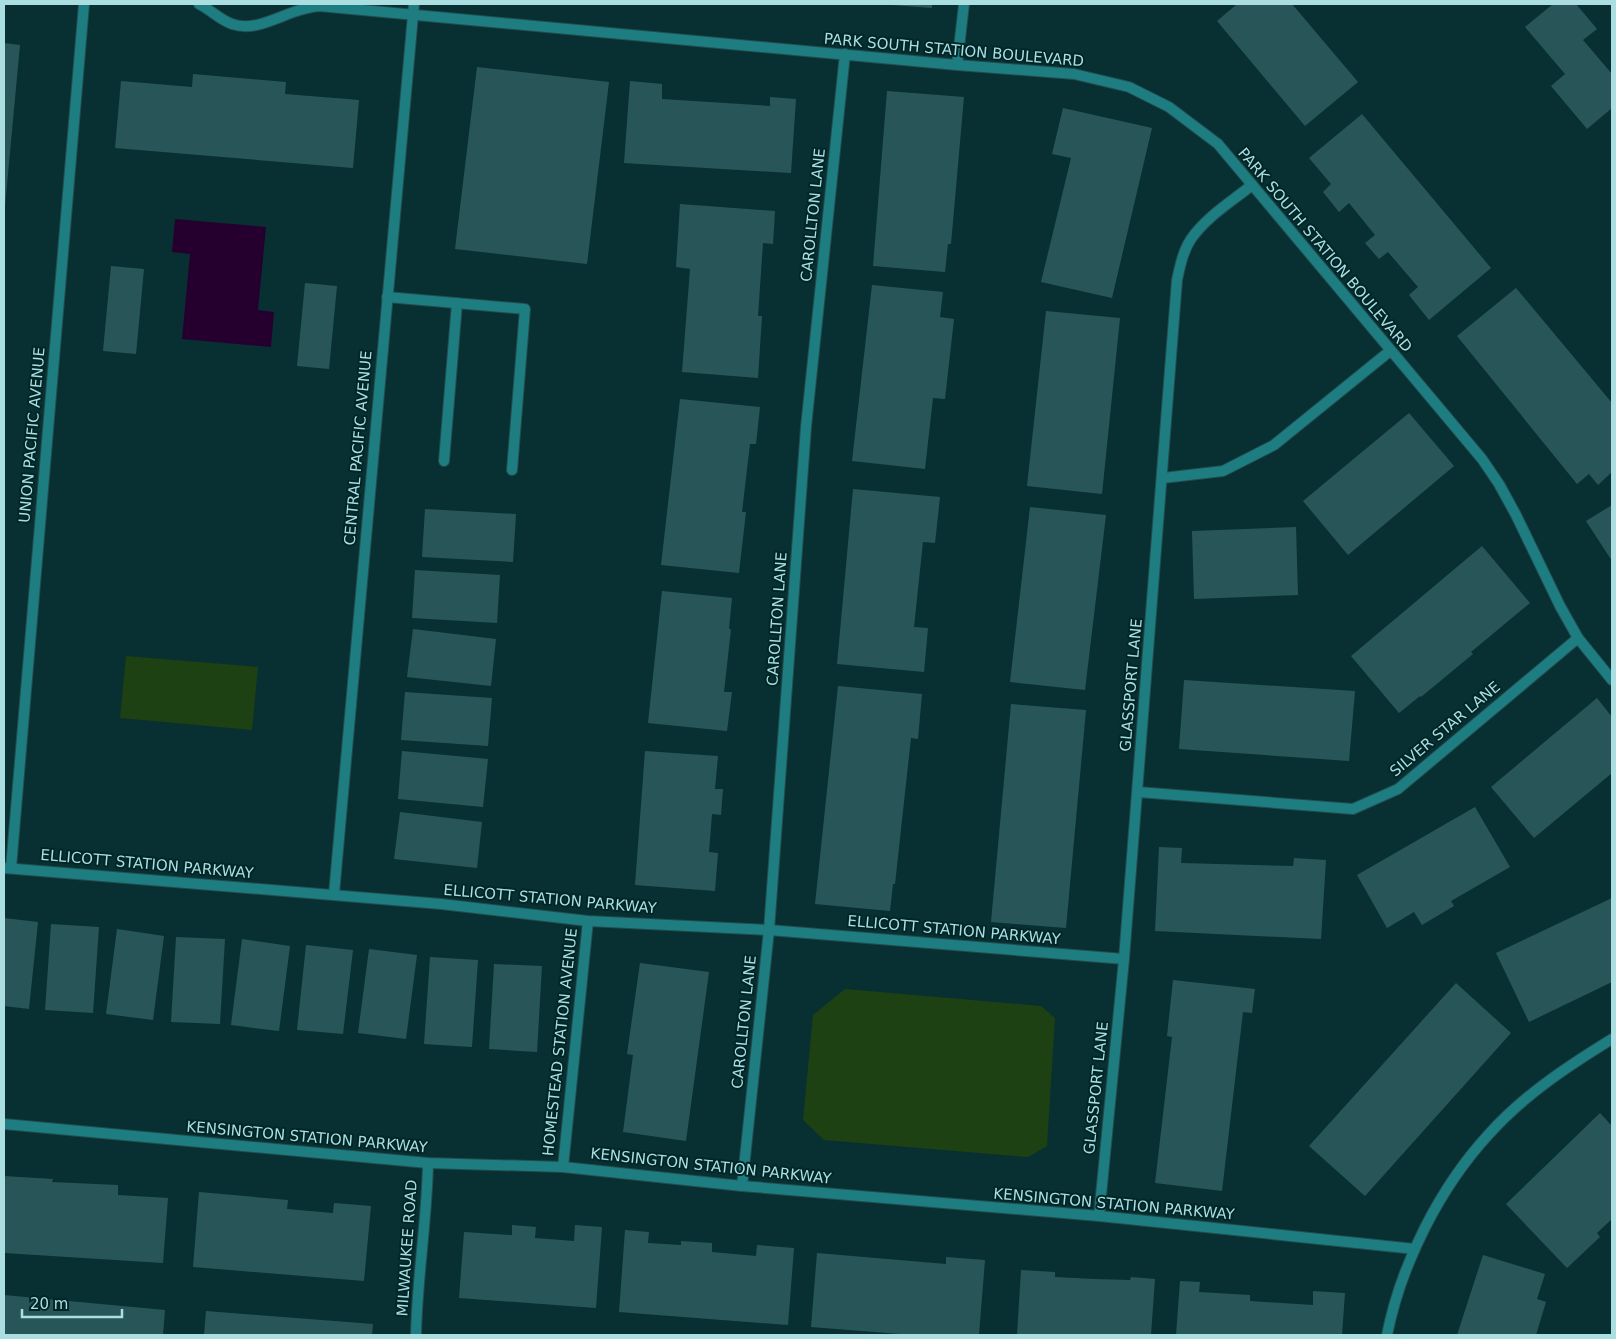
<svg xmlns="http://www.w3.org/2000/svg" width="1616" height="1339" font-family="'DejaVu Sans',sans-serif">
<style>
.green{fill:#1d4112}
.water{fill:#25002e}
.building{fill:#285658}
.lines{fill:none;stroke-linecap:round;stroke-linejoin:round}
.lane-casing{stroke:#224c4e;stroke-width:12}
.street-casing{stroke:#224c4e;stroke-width:12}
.lane{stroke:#1e7d81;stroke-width:10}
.street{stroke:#1e7d81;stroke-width:10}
.labels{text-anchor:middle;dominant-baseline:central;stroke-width:4;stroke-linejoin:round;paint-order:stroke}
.street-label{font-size:15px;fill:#aadee0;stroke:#002628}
</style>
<rect width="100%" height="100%" fill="#083032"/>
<g class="green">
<polygon points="126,656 258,667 252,730 120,718"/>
<polygon points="845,989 1041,1006 1055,1018 1047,1146 1028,1157 824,1140 803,1120 813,1015"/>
</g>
<polygon class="water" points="175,219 266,227 258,310 274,312 271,347 182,339 190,254 172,252"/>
<g class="building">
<polygon points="892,4 932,4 932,8 892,5"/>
<polygon points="1237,4 1292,4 1358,82 1305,126 1217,21"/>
<polygon points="1553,4 1576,4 1597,29 1583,40 1612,74 1612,108 1587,129 1551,86 1565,74 1525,27"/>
<polygon points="4,43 20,45 5,206 4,206"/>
<polygon points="477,67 609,82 587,264 455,249"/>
<polygon points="193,74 286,82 285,94 359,100 353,168 115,148 121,81 192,87"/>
<polygon points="630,81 662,84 662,99 770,106 770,97 796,99 791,173 624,163"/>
<polygon points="887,91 964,97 951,244 948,244 945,272 873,266"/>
<polygon points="1063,108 1152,128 1112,298 1041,282 1071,158 1052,154"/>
<polygon points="1362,114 1491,268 1429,320 1409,295 1418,287 1388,252 1379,259 1365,243 1375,235 1349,203 1339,212 1323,192 1331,184 1309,158"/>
<polygon points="680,204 775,211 773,244 763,243 758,316 762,316 758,378 682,372 690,269 676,267"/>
<polygon points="111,266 144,269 136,354 103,351"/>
<polygon points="305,283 337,286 329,369 297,366"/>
<polygon points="872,285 943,292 940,317 954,319 945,399 933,398 925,469 852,461"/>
<polygon points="1516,288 1612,403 1612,472 1598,485 1589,474 1577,484 1457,336"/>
<polygon points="1046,311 1120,318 1102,494 1027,486"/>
<polygon points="680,399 760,407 756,444 750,444 742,512 746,512 739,573 661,565"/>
<polygon points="1409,413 1454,466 1348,555 1303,501"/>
<polygon points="853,489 940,497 935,543 923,542 914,627 928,628 924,672 837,664"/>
<polygon points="1612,505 1612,561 1586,521"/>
<polygon points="1030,507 1106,515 1085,690 1010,682"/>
<polygon points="425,509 516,514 513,562 422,557"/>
<polygon points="1296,527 1298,595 1194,599 1192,531"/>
<polygon points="1482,546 1530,603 1471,652 1473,654 1421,697 1420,696 1399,713 1351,656"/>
<polygon points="415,570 500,575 497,623 412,618"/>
<polygon points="662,591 732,598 729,629 731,629 724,692 732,692 727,731 648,723"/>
<polygon points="413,629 496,639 491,686 407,677"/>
<polygon points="1184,680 1355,691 1349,761 1179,749"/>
<polygon points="838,686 922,694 918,739 911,738 895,884 893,884 890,911 815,904"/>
<polygon points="405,692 492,698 488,746 401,740"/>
<polygon points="1597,698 1612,717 1612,773 1534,838 1491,787"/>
<polygon points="1011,704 1086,710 1066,928 991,922"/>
<polygon points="402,751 488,759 483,807 398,799"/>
<polygon points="645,751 718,756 715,789 723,789 721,815 712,814 709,852 718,853 715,891 635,885"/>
<polygon points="1475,807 1510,867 1451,901 1454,906 1422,925 1414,912 1387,928 1357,875"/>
<polygon points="400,812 482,822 477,868 394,859"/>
<polygon points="1159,847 1182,848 1181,863 1293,866 1294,858 1326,860 1321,939 1155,931"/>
<polygon points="1612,898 1612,982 1529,1022 1496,953"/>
<polygon points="4,918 38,922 29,1009 4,1006"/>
<polygon points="51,924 99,927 93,1013 45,1010"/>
<polygon points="117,929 164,936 153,1020 106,1014"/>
<polygon points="176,937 225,939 220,1024 171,1022"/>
<polygon points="242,939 290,946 279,1031 231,1025"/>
<polygon points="306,945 353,950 343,1034 297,1030"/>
<polygon points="369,949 417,955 406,1039 358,1033"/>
<polygon points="430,957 478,960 472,1047 424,1044"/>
<polygon points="640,963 709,972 686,1141 623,1132 633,1055 627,1054"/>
<polygon points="494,964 542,966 537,1052 489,1049"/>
<polygon points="1173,980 1255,989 1252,1013 1243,1012 1222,1191 1155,1183 1172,1037 1167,1036"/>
<polygon points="1456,983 1511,1033 1365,1196 1309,1146"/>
<polygon points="1600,1113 1612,1126 1612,1219 1597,1233 1600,1237 1567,1268 1506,1204"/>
<polygon points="4,1176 53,1179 52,1182 118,1185 118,1195 168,1198 163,1263 4,1253"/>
<polygon points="199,1192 288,1200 287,1209 333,1213 334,1203 371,1206 364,1281 193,1267"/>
<polygon points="512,1225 536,1227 535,1238 574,1241 575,1225 602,1227 596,1308 459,1298 464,1232 512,1235"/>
<polygon points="625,1230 649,1232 648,1243 681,1245 681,1241 712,1243 712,1252 756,1256 757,1245 794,1248 788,1325 619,1312"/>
<polygon points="817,1253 946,1264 946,1257 985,1260 979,1335 912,1335 811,1327"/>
<polygon points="1483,1255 1545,1274 1537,1299 1546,1302 1536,1335 1457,1335"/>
<polygon points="1021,1270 1055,1272 1055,1277 1094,1279 1130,1280 1131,1277 1155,1279 1151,1335 1017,1335"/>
<polygon points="1180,1281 1200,1282 1199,1292 1250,1295 1250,1301 1313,1305 1313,1291 1345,1293 1342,1335 1176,1335"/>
<polygon points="4,1295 165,1310 163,1335 4,1335"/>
<polygon points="206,1311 373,1324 372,1335 204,1335"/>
</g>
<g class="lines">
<defs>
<g id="lane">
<polyline points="387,297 525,309 512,470"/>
<polyline points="444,461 457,303"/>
</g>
<g id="street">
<path d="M199 4C211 10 220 20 232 24 255 32 279 16 300 10 306 8 312 7 319 6L957 65 1074 74 1129 87 1169 107 1218 144 1482 459 1499 484 1516 515 1560 606 1578 638 1612 680"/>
<polyline points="957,65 964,4"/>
<polyline points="1163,478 1223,471 1274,445 1390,351"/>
<polyline points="1138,792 1353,809 1398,789 1578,638"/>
<polyline points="4,868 441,904 588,921 769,930 1124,959"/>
<polyline points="11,868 84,4"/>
<polyline points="334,894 414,4"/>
<polyline points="4,1124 428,1163 563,1167 742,1186 1099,1216 1415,1249"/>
<polyline points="563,1167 588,921"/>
<polyline points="742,1186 769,930 806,427 845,54"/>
<path d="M1099 1216 1124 959 1177 280C1180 266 1183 251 1191 239 1206 217 1231 202 1252 185"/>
<path d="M416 1335C417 1278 427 1221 428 1163"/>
<path d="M1387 1335C1401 1264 1440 1187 1489 1134 1524 1095 1568 1066 1612 1039"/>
</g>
</defs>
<use href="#lane" class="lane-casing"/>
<use href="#street" class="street-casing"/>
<use href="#lane" class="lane"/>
<use href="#street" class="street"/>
</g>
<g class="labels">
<g class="street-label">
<text transform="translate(954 50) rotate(5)">PARK SOUTH STATION BOULEVARD</text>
<text transform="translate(813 215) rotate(-84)">CAROLLTON LANE</text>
<text transform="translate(1325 250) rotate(50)">PARK SOUTH STATION BOULEVARD</text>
<text transform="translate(32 435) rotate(-85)">UNION PACIFIC AVENUE</text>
<text transform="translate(358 448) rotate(-85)">CENTRAL PACIFIC AVENUE</text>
<text transform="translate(777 619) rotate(-86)">CAROLLTON LANE</text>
<text transform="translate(1131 685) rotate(-85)">GLASSPORT LANE</text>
<text transform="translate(1445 729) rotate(-40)">SILVER STAR LANE</text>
<text transform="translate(147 864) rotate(5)">ELLICOTT STATION PARKWAY</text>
<text transform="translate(550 899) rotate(5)">ELLICOTT STATION PARKWAY</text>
<text transform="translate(954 930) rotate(5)">ELLICOTT STATION PARKWAY</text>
<text transform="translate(744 1022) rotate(-84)">CAROLLTON LANE</text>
<text transform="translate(560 1042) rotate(-84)">HOMESTEAD STATION AVENUE</text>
<text transform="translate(1096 1088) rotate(-84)">GLASSPORT LANE</text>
<text transform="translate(307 1137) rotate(5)">KENSINGTON STATION PARKWAY</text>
<text transform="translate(711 1166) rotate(6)">KENSINGTON STATION PARKWAY</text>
<text transform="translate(1114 1204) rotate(5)">KENSINGTON STATION PARKWAY</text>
<text transform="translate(407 1248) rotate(-86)">MILWAUKEE ROAD</text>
</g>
</g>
<rect width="1616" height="1339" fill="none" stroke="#aadee0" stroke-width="10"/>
<path d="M22 1309v8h100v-8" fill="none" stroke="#aadee0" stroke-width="2.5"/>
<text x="30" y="1309" font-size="15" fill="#aadee0" stroke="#002628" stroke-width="4" paint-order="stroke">20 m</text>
</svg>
